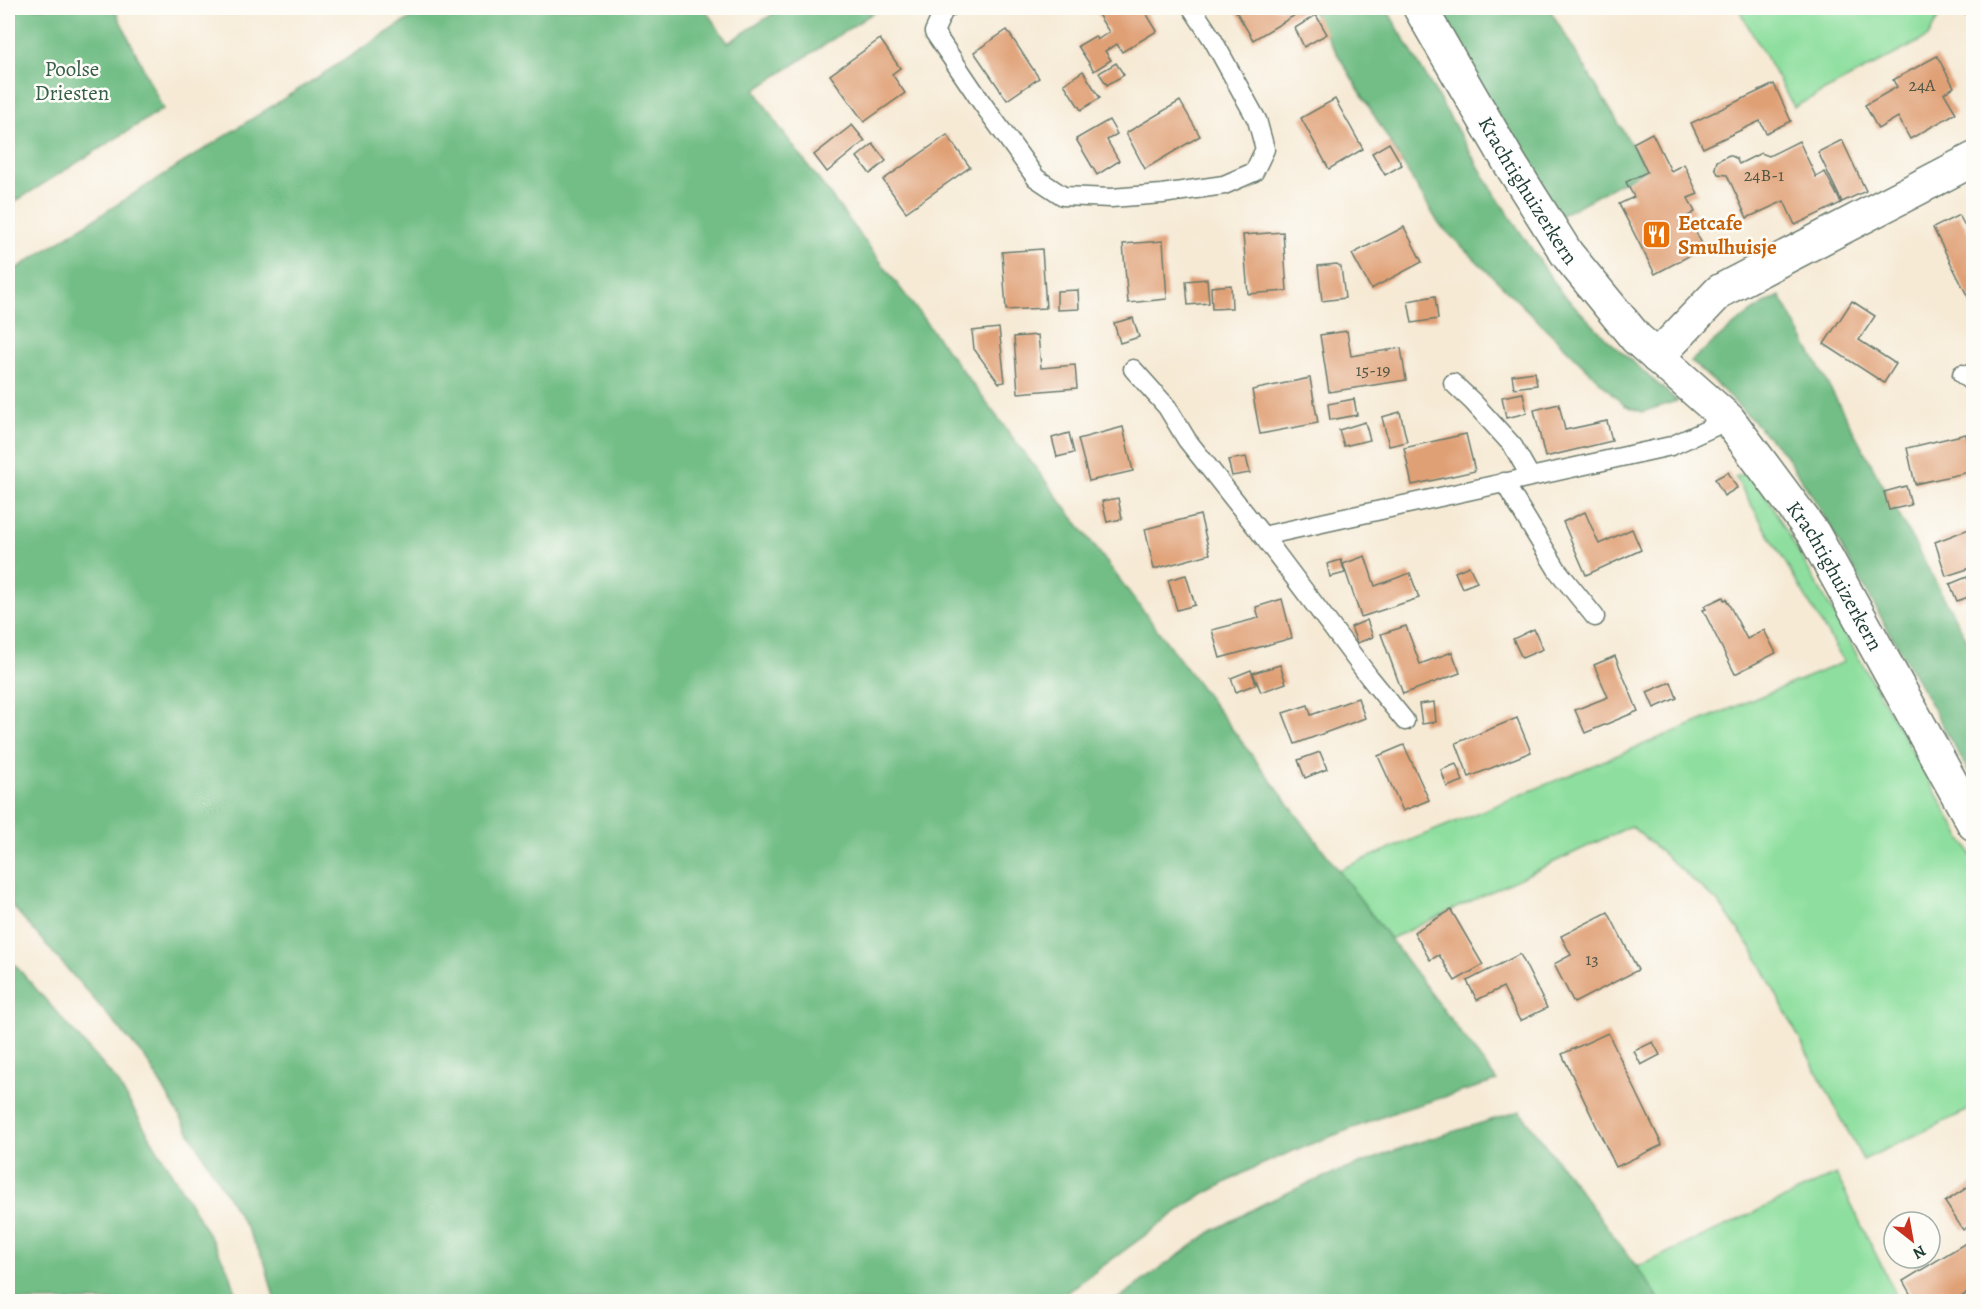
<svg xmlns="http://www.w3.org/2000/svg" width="1981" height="1309" font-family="Alegreya,serif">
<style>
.green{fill:#8edf9f;stroke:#568e6a;stroke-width:1.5}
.forest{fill:#72be86;stroke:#487e5d;stroke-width:1.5}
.building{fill:#e0a076}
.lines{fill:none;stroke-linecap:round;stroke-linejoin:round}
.service-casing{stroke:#6a7a6c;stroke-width:21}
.minor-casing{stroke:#6a7a6c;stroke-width:36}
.service{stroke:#fff;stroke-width:18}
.minor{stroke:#fff;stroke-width:33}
.labels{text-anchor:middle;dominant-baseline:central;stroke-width:5;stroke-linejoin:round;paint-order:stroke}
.number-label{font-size:18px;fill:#4f5644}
.park-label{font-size:21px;fill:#355d49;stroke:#fdfcf7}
.street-label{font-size:21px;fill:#1f3d34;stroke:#fdfcf7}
.food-label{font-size:21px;font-weight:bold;fill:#c56008;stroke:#fdfcf7;text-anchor:start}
</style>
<rect width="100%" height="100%" fill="#fdfcf7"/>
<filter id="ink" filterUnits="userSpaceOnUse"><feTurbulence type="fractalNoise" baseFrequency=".0167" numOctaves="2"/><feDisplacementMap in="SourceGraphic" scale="12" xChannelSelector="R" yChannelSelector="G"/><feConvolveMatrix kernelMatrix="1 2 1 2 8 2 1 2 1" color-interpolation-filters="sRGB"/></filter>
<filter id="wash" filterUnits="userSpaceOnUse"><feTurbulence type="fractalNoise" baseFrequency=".008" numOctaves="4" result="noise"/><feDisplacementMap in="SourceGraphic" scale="24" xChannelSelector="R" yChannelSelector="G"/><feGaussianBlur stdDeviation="1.35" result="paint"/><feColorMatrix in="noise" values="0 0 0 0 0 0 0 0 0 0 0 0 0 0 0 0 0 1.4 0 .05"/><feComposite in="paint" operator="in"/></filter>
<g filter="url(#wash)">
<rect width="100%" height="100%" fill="#f6ead5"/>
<g class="green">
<polygon points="1738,8 1932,8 1938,18 1928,37 1794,107"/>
<polygon points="1747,473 1767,497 1973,858 1973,1108 1863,1160 1753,950 1719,903 1631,826 1390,939 1338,870 1844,662 1735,477"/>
<polygon points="1836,1174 1899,1301 1660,1301 1637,1267"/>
</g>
<g class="forest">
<polygon points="8,8 114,8 163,109 8,206"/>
<polygon points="426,8 704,8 728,43 782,8 873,8 876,11 755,90 779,127 1497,1081 1398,1111 1295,1150 1247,1171 1192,1201 1055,1301 275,1301 265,1263 247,1229 146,1059 8,901 8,274"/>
<polygon points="1310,8 1386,8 1494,193 1560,291 1608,340 1677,401 1642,412 1624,405 1439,224"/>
<polygon points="1431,8 1549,8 1646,169 1558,217"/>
<path d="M1780 296 1973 651V779L1814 499 1784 453 1728 395 1691 361C1720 338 1746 311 1780 296Z"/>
<polygon points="8,957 116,1080 216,1247 231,1276 237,1301 8,1301"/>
<polygon points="1520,1111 1648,1282 1660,1301 1115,1301 1211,1232 1263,1204 1309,1183 1410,1145"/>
</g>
<g id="blocks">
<g class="building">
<polygon points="1094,8 1143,8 1157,31 1122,52 1117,44 1105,51 1111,60 1094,71 1078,46 1095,36 1097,40 1109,32"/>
<polygon points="1234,8 1307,8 1253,40"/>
<polygon points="1967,8 1974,8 1974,28 1963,9"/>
<polygon points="1316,15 1327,34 1304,47 1295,28"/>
<polygon points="1007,30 1039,78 1007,100 974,52"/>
<polygon points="880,39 900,68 892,74 905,93 864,122 830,75"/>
<polygon points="1937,56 1954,87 1944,93 1956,113 1910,139 1898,117 1878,129 1865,105 1897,87 1893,80"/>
<polygon points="1116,63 1124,75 1107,85 1099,73"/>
<polygon points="1083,71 1100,98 1081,110 1064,84"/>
<polygon points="1774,84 1791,121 1766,133 1760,121 1703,148 1691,123"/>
<polygon points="1335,99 1363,149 1329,169 1301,118"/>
<polygon points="1180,101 1200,136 1145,169 1126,133"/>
<polygon points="1109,120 1117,134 1107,140 1119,161 1097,175 1076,139"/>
<polygon points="852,125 865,141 827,172 814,155"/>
<polygon points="1652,133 1671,171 1684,164 1698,194 1688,198 1695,212 1688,216 1704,248 1655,274 1619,204 1634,197 1626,182 1647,172 1633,143"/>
<polygon points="947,135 970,167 906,212 883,180"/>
<polygon points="1842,140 1866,191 1842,202 1818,152"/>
<polygon points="1799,141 1816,177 1825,172 1841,203 1795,225 1784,201 1747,218 1727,175 1718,174 1715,168 1717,161 1729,155 1736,158 1739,164 1761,153 1769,156"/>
<polygon points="1389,143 1402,165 1385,175 1372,153"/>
<polygon points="873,144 886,161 870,174 857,157"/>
<polygon points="1959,215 1970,235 1974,233 1974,298 1970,301 1933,228"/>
<polygon points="1404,227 1422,262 1371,289 1352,254"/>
<polygon points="1283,232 1287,291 1248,294 1243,235"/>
<polygon points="1163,241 1167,299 1128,303 1123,244"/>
<polygon points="1042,249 1046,308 1006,310 1002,252"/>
<polygon points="1337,264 1341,267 1345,298 1322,301 1318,266"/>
<polygon points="1207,279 1209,303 1188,305 1186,281"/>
<polygon points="1231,285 1232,308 1212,309 1211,287"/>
<polygon points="1078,290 1079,309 1057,310 1057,291"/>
<polygon points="1435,296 1438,319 1412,323 1408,301"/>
<polygon points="1852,301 1875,316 1859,340 1896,364 1884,383 1824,344"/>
<polygon points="1133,318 1139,337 1120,343 1114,323"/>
<polygon points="999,328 1005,382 999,383 974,349 972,331"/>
<polygon points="1347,331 1351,356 1401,348 1406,380 1329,392 1320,335"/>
<polygon points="1038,335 1041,368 1075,365 1077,388 1018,393 1014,337"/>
<polygon points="1535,372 1537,385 1514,388 1512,375"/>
<polygon points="1310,378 1318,423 1260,434 1252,390"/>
<polygon points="1523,393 1527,413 1506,418 1502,397"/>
<polygon points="1354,399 1357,415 1330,420 1328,404"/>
<polygon points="1559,404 1565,430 1607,421 1612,441 1545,457 1534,410"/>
<polygon points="1400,412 1407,442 1389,446 1382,417"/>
<polygon points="1365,422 1370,440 1344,446 1339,430"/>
<polygon points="1123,427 1133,471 1089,481 1078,439"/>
<polygon points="1069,433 1074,453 1057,457 1052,438"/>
<polygon points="1466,434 1475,471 1412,485 1404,448"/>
<polygon points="1966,434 1974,471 1915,484 1907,448"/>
<polygon points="1246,457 1250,473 1232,476 1228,460"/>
<polygon points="1728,472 1737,488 1724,496 1715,479"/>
<polygon points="1906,486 1911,505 1889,510 1884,492"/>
<polygon points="1118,498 1122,519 1107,522 1102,501"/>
<polygon points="1585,512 1599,544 1632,529 1641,550 1586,575 1563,522"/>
<polygon points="1200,515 1210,554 1154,569 1145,529"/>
<polygon points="1974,527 1974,567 1946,576 1935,542"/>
<polygon points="1365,556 1375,586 1410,573 1419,598 1361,617 1343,564"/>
<polygon points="1341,560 1345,573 1330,577 1327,564"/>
<polygon points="1469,566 1477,582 1462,588 1455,572"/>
<polygon points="1186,575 1195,605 1177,610 1168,580"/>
<polygon points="1967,577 1974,595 1957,601 1950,584"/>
<polygon points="1723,597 1724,600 1726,599 1747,639 1764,630 1776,653 1735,674 1703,610 1706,609 1704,606"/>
<polygon points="1282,599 1292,638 1220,658 1212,630 1259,618 1256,607"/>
<polygon points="1367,620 1373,637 1357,643 1351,627"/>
<polygon points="1406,626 1420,664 1452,652 1460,673 1403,694 1381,634"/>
<polygon points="1534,629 1543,649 1522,658 1513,639"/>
<polygon points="1615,656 1638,711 1585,733 1575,710 1608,697 1594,665"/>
<polygon points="1280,665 1286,683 1261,692 1253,673"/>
<polygon points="1251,670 1256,684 1236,692 1231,678"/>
<polygon points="1671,682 1677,698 1654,708 1647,692"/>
<polygon points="1358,698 1365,718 1295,744 1283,713 1308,705 1311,715"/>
<polygon points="1434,702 1436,722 1422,724 1419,704"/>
<polygon points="1517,718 1531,752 1469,777 1456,743"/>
<polygon points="1404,745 1429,800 1403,811 1378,756"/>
<polygon points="1320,752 1327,769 1305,778 1298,760"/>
<polygon points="1456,764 1463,781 1447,787 1441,770"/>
<polygon points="1451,910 1483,965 1455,981 1439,955 1430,960 1414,932"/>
<polygon points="1608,912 1638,970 1574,1003 1554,964 1571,955 1561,936"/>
<polygon points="1520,954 1547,1008 1520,1021 1503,987 1477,1000 1467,981"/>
<polygon points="1608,1033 1662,1145 1616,1167 1562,1054"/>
<polygon points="1653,1042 1660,1055 1641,1065 1634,1051"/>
<polygon points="1974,1183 1974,1222 1963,1230 1945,1202"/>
<polygon points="1969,1241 1974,1249 1974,1289 1953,1302 1915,1302 1903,1281"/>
</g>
</g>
</g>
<g filter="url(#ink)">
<use href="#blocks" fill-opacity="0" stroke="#6a7a6c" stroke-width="1.5"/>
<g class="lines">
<defs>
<g id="service">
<polyline points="948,8 944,10 934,32 982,103 1036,178 1063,196 1111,198 1162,194 1224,185 1254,172 1265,149 1257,120 1213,40 1192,8"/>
<polyline points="1133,369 1167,407 1187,440 1263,536 1671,446 1729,420"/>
<polyline points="1962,374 1974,384"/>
<polyline points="1453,383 1473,402 1513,446 1530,476"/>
<polyline points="1504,482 1558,571 1595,617"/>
<polyline points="1263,536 1370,678 1405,721"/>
</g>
<g id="minor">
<path id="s1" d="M1420 8 1509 162 1567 254 1636 338 1729 420 1813 533 1974 824"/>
<polyline points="1657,357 1720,291 1974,159"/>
</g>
</defs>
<use href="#service" class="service-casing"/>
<use href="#minor" class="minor-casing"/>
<use href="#service" class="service"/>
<use href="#minor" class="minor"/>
</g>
</g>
<defs>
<symbol id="restaurant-square" viewBox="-11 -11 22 22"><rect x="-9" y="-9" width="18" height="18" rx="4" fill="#e8710a" stroke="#fdfcf7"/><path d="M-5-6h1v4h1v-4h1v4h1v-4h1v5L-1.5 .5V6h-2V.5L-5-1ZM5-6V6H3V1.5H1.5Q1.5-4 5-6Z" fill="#fff"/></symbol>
</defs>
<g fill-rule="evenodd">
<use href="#restaurant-square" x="1640" y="218" width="33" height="33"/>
</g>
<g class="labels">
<g class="number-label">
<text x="1922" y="85">24A</text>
<text x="1764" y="175">24B-1</text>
<text x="1373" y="370">15-19</text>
<text x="1592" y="959">13</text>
</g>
<g class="park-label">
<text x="72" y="69">Poolse<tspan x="72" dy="24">Driesten</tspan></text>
</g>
<g class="street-label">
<text stroke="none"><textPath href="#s1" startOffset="212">Krachtighuizerkern</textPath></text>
<text stroke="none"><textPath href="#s1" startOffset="708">Krachtighuizerkern</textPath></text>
</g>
<g class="food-label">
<text x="1678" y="223">Eetcafe<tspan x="1678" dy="24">Smulhuisje</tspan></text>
</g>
</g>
<rect width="1981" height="1309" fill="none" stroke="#fdfcf7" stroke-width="30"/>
<g transform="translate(1912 1240) rotate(149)"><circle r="28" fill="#fdfcf7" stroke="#a4b0a9" stroke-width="1.5"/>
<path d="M0-4.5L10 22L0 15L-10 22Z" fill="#c8321e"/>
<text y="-9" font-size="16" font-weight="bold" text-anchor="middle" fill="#1f3d34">N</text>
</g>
</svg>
